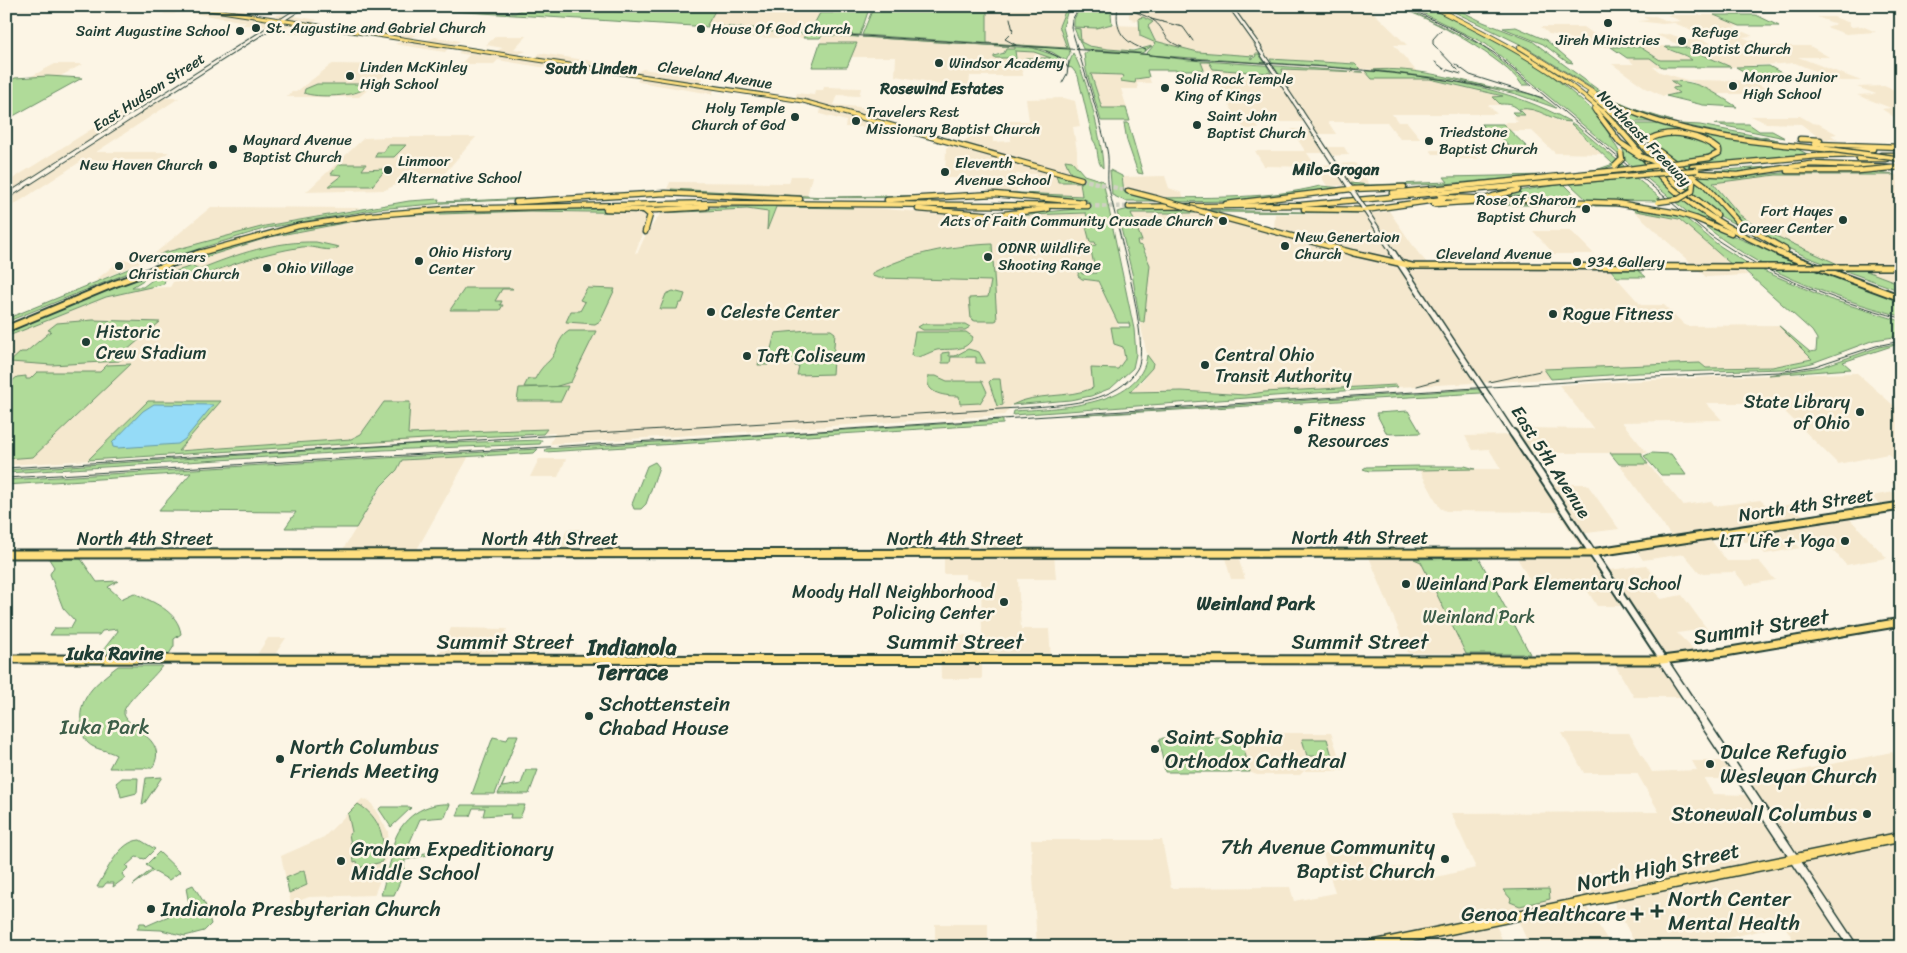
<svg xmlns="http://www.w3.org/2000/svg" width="1907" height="953" font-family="Sriracha,sans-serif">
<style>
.built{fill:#f5e8ce}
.green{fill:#b0db99;stroke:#688c66}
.water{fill:#95dbf7;stroke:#669ca9}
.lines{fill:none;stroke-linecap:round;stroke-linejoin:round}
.primary-tunnel{stroke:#d0d0c2;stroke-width:4.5;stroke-dasharray:4.5 2;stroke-linecap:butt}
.highway-tunnel{stroke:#d0d0c2;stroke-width:4.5;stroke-dasharray:4.5 2.5;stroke-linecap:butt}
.secondary-far4-casing{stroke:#1f3d34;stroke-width:5}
.secondary-far3-casing{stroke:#1f3d34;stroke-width:6}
.secondary-far2-casing{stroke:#1f3d34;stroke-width:8}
.secondary-far1-casing{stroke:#1f3d34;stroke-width:10}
.secondary-casing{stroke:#1f3d34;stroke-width:11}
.primary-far4-casing{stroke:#1f3d34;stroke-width:5}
.primary-far3-casing{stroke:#1f3d34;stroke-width:7}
.primary-far2-casing{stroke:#1f3d34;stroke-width:8}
.primary-far1-casing{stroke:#1f3d34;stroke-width:11}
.primary-casing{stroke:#1f3d34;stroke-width:12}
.highway-far2-casing{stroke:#1f3d34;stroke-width:5.5}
.highway-far1-casing{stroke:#1f3d34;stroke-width:7}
.highway-casing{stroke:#1f3d34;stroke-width:9}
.secondary-far4{stroke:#fcf5e5;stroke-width:3}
.secondary-far3{stroke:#fcf5e5;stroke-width:4}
.secondary-far2{stroke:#fcf5e5;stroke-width:5}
.secondary-far1{stroke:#fcf5e5;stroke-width:6}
.secondary{stroke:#fcf5e5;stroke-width:8}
.primary-far4{stroke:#fedf80;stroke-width:3}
.primary-far3{stroke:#fedf80;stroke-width:4.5}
.primary-far2{stroke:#fedf80;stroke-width:5}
.primary-far1{stroke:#fedf80;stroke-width:7}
.primary{stroke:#fedf80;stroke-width:9}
.highway-far2{stroke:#fedf80;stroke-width:4}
.highway-far1{stroke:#fedf80;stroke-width:4.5}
.highway{stroke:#fedf80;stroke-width:5.5}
.rail{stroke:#1f3d34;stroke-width:1}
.secondary-bridge-casing{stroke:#1f3d34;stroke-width:6;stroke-linecap:butt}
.primary-bridge-far1-casing{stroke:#1f3d34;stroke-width:7;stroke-linecap:butt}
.primary-bridge-casing{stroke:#1f3d34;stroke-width:8;stroke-linecap:butt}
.highway-bridge-casing{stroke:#1f3d34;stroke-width:7;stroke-linecap:butt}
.secondary-bridge{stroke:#fcf5e5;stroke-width:4}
.primary-bridge-far1{stroke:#fedf80;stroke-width:4.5}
.primary-bridge{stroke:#fedf80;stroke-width:5}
.highway-bridge{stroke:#fedf80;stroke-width:4.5}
.poi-dot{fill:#1f3d34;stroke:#fcf5e5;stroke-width:2}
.labels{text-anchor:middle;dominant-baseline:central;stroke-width:5;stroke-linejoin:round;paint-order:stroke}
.far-poi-label{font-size:15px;fill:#1f3d34;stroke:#fcf5e5;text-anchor:start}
.far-street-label{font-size:15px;fill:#1f3d34;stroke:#fcf5e5}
.far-quarter-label{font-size:16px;font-weight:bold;fill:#1f3d34;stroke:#fcf5e5}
.far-neighbourhood-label{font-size:16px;font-weight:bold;fill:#1f3d34;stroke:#fcf5e5}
.poi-label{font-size:18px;fill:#1f3d34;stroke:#fcf5e5;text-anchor:start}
.street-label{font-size:18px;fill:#1f3d34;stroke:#fcf5e5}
.park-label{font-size:18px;fill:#3c5d48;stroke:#fcf5e5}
.neighbourhood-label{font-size:19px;font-weight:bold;fill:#1f3d34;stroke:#fcf5e5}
.near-street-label{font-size:21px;fill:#1f3d34;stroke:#fcf5e5}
.near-poi-label{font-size:21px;fill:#1f3d34;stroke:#fcf5e5;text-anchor:start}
.near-park-label{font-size:21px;fill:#3c5d48;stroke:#fcf5e5}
.near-neighbourhood-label{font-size:22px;font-weight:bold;fill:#1f3d34;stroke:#fcf5e5}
</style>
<rect width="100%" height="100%" fill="#fcf5e5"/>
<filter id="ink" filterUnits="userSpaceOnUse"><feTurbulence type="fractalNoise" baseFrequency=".02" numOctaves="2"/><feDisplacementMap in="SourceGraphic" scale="10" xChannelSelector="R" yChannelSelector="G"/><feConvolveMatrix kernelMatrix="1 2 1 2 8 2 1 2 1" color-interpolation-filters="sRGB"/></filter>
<g filter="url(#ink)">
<g class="built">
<polygon points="6,6 198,6 221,11 233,7 250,9 239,13 268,18 281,14 318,20 307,24 337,29 315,34 288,34 303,24 295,22 287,27 242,25 246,22 181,11 174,14 163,14 169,10 134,10 138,6 131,10 6,10"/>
<polygon points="754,6 874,6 873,9 835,9 837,29 832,33 677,23 713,15 716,9 752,9"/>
<polygon points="987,6 1064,6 1066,9 1059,26 1067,48 986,43"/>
<polygon points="1143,6 1350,6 1370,9 1407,45 1394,45 1418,73 1360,69 1355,64 1270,59 1259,54 1254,56 1198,52 1155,41 1148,25 1152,22 1149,20 1143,18 1139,18 1139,21 1131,20 1134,19 1129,18 1129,13 1132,13 1136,7"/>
<polygon points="1667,15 1714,15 1721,19 1727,19 1740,26 1732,27 1753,36 1742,37 1765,46 1810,46 1829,57 1798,57 1861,81 1840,81 1795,63 1731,67 1656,35 1670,34 1687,40 1700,39 1717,45 1717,43 1732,41 1724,36 1707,30 1694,31 1674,23 1662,24 1638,21 1649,20 1643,17 1655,16 1670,22 1681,21"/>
<polygon points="1817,17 1834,17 1850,23 1848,24 1852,27 1862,26 1876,32 1846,34 1826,27 1836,24"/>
<polygon points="1111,25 1140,26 1139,36 1155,42 1156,45 1127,50 1097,48 1081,42 1080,32 1078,28 1074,27 1092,28"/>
<polygon points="1541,27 1584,27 1612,47 1581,47 1568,37 1549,34"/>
<polygon points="730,29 807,34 803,38 724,37"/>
<polygon points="400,32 417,35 407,39 424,42 435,37 460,41 450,46 445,52 395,44 405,40 388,37"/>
<polygon points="822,35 1015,47 1015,49 994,55 995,58 1014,58 1016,65 1016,50 1034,52 1051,58 1025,58 1022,64 1023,76 970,76 969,87 957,90 925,81 895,76 896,57 851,57 856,43 820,43"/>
<polygon points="496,36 526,36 514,49 526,51 516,55 534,59 540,53 622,66 618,72 559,62 553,69 498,60 494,64 461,64 469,55 458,53 463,49 493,52 503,48 486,45"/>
<polygon points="1639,46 1664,46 1673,52 1680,52 1693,60 1660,60"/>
<polygon points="1627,58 1650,58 1662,67 1653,67 1660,72 1687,80 1753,81 1775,94 1716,94 1690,81 1673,81 1681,88 1673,88 1679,93 1663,96 1646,88 1612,64 1634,64"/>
<polygon points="1200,62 1209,62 1213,69 1249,70 1279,74 1283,74 1281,69 1366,72 1372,79 1430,79 1504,97 1494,98 1502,105 1488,105 1497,114 1392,114 1398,122 1407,122 1421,139 1400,139 1387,122 1328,122 1336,134 1315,134 1323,147 1344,147 1349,155 1325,156 1323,153 1307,153 1315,165 1355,163 1370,185 1351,183 1352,185 1327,186 1315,167 1264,166 1255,151 1305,151 1291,129 1311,130 1307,122 1256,122 1259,129 1244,129 1240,122 1235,121 1232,115 1234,114 1212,72 1204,70"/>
<polygon points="55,64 83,64 57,78 28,78"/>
<polygon points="331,65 333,64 397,65 359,97 285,97 292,92 296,92"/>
<polygon points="643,69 703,78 700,85 716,87 712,94 639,82 637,81 640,77 631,75"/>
<polygon points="1091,74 1122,75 1125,76 1121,82 1149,77 1151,83 1137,83 1138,89 1121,89 1127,108 1102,108"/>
<polygon points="1884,86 1901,93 1901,119 1897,119 1882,109 1891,108 1857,95 1876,94 1857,87"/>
<polygon points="824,87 861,88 859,96 838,95 834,105 873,108 872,113 876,113 874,121 869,120 868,127 845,127 846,121 820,114 821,107 794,101 797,93 814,95 815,90 823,90"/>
<polygon points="161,98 179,98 96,152 169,152 158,160 83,160 6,210 6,183 122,110 142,110"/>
<polygon points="1064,98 1075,101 1080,126 1073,127 1077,151 1077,167 1072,161 1066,160 1071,174 1058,182 1080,182 1082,196 1038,194 1036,174 1016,174 1017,193 990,191 989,179 945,178 946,148 953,144 958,145 970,137 993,137 993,142 1011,141 1010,121 1029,121 1026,99"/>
<polygon points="1520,108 1533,109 1560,122 1568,122 1602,154 1555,153 1532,131 1510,131 1503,124 1506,122 1518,122 1513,117 1515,115 1525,115"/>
<polygon points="1751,116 1800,116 1812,123 1819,124 1837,134 1831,135 1838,140 1821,139 1801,124 1766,123"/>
<polygon points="387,137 476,137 438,181 417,184 406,180 385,190 306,192 364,138"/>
<polygon points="1448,148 1469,148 1479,159 1458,159 1454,154 1433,154 1430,150 1449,150"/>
<polygon points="1776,175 1901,175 1901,284 1864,270 1840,265 1765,231 1740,215 1713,182"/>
<polygon points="791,176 812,176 807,196 667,189 670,182 789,183"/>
<polygon points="1165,176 1169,188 1182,193 1184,198 1156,197 1125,189 1122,177"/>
<polygon points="853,206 975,217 1086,213 1089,223 1086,223 1096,245 1091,246 1094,265 1084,267 1094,269 1096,273 1082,274 1081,267 1078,267 1078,276 1082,279 1098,281 1101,290 1110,301 1119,327 1112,327 1118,344 1123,347 1125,353 1123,363 1118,369 1109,368 1094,388 1067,395 1012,405 1004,415 550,444 555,433 6,465 6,337 106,297 146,288 170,287 176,277 167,270 251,242 334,223 395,215 530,211 650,213 635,253 638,252 646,234 661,213 747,209 768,212 767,230 776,207 852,208"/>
<polygon points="211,207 362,208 265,226 153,259 148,259 97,281 97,279 121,260 148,259"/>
<polygon points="1389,211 1419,254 1430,266 1606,266 1641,305 1664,305 1686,326 1778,325 1812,359 1772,367 1706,368 1700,363 1545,369 1551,379 1398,387 1396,385 1312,389 1245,395 1182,391 1129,392 1143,380 1153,363 1147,355 1140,322 1144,322 1148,257 1142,246 1138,246 1137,241 1141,241 1131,213 1199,213 1274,229 1275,214 1372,213"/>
<polygon points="1634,211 1679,219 1748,275 1706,277"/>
<polygon points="1571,231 1594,254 1554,254 1533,231"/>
<polygon points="1857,373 1901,412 1901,465 1888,454 1838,464 1776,403 1706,403 1722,420 1622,422 1647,453 1525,453 1545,484 1587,484 1619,529 1579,534 1603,571 1646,565 1657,579 1647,582 1661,599 1682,595 1707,629 1677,633 1699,655 1662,661 1687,697 1634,697 1609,655 1659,655 1625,606 1597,606 1585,587 1533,586 1512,549 1581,548 1558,512 1446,511 1440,508 1419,469 1501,469 1489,449 1473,450 1465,436 1513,435 1509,428 1594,429 1559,385 1728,376"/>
<polygon points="469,456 415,553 340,554 382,486 397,470 402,460"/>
<polygon points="539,459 566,459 558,477 530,477"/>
<polygon points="1619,464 1648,464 1683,505 1711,501 1715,506 1760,500 1770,508 1792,504 1807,520 1845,514 1887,558 1846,565 1823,538 1795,542 1800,548 1765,554 1755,542 1744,542 1736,531 1708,536 1727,561 1759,561 1775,580 1746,585 1735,572 1700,573 1684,554 1643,560 1634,547 1674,540"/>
<polygon points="1901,481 1901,507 1884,509 1871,496 1900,491 1891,482"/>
<polygon points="567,529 582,529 572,553 557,553"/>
<polygon points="980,539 1016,539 1016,553 1054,554 1056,579 1018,579 1021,629 1049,629 1051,660 982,660 982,679 941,679 940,635 982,635 981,580 965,579 965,574 944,574 944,554 980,554"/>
<polygon points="1224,554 1237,554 1245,579 1231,579"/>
<polygon points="1369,557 1420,558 1466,654 1408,653"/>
<polygon points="451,628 507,629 493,661 436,661"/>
<polygon points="268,638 286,638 272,659 254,659"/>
<polygon points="1246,733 1331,733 1344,771 1304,771 1300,775 1257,775 1249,772 1241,740"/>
<polygon points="1562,733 1629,733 1652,772 1697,770 1692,761 1723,761 1734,779 1704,779 1713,794 1748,795 1741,782 1892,752 1901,763 1901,947 1798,947 1784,925 1690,947 1637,947 1611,897 1495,922 1505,947 1037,947 1031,840 1162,840 1171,888 1290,887 1294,901 1335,893 1323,853 1371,851 1376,867 1428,868 1432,878 1476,868 1451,813 1659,812 1637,773 1584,773"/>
<polygon points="362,799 370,801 388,831 389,846 383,873 374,895 309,897 291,904 281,856 324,837"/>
<polygon points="1585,904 1612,947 1530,947 1517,918"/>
<rect x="935" y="924" width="53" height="23"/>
</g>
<g class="green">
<polygon points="368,6 515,13 528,6 600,7 598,11 628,12 633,6 754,6 753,9 716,9 707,25 744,28 742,29"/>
<polygon points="874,6 987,6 987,43 1067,48 1059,26 1066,9 1064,6 1069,6 1063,27 1070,53 1066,61 1052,52 1030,47 1043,47 862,35"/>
<polygon points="1081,6 1114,6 1111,14 1112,24 1096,28 1074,27 1074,19"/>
<path d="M1350 6 1403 7 1483 46 1530 85H1522C1508 61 1427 15 1400 9 1381 5 1367 12 1350 6Z"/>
<polygon points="1407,6 1427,6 1501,43 1548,72 1589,107 1606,129 1620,153 1624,153 1622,147 1643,159 1665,185 1687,203 1741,236 1692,216 1486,44 1410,7 1426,7"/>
<polygon points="1442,6 1450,6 1448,8 1457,9 1483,22 1532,41 1608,97 1630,108 1672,121 1646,114 1608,98 1526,47"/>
<polygon points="835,9 869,9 860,35 831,34 859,37 822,35 820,38 803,38 806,34 748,30 750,28 832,33 837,29 813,26 820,13 833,13"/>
<polygon points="1714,15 1756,15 1779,26 1740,26"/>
<path d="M1143 17 1153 22 1148 26 1155 41 1198 52 1254 56 1250 58 1252 59 1256 56 1255 54H1259L1265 63 1149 55 1189 60 1363 72 1282 69 1283 74H1279L1274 67 1267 66 1271 73C1251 72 1232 71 1213 69L1209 62H1201L1204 70H1147L1149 77 1136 79 1135 83 1120 81 1124 76 1122 75 1091 74 1102 108H1126L1130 121H1101L1086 70 1084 53 1091 51 1146 54 1156 43 1140 36 1139 18Z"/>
<polygon points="1516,27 1546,40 1573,63 1567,62 1543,44 1503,28"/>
<polygon points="1074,28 1080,29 1081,42 1089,46 1108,49 1133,51 1152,46 1142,53 1083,49"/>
<polygon points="862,37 1033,48 1056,56 1066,66 1024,66 1022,64 1025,58 1051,58 1034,52 1015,51 1017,65 1014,58 994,58 994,56 1004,53 1006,49 1015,49 1015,47"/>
<polygon points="820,43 857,43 847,67 812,67"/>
<path d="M1611 47H1640L1660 60H1692C1684 53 1674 53 1665 47H1684L1731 67H1662L1650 58H1627Z"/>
<path d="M1073 53C1086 74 1103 144 1103 168 1095 161 1100 148 1093 140L1078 76 1072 68 1068 67Z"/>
<polygon points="1270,59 1355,64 1360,69 1272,63"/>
<polygon points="1769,66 1792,79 1757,79 1736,67"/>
<path d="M1372 70C1415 66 1466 82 1509 91 1525 91 1544 97 1556 108L1516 94 1456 80Z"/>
<path d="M1365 71C1436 76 1509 87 1571 122 1552 122 1539 106 1519 109L1525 115H1515L1512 112H1521C1514 104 1510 104 1500 104L1493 97 1503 96 1430 79H1372Z"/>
<polygon points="48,76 82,78 6,120 6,83 15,78"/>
<path d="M1671 81C1700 81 1713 92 1737 107L1703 105 1666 96 1679 93 1672 88 1680 87Z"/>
<path d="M317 84H369L365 85 366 87C358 97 316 98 304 93L305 89Z"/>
<path d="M1581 85 1615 106 1657 122H1631L1632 124H1664L1716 137 1794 147 1807 154 1688 166 1697 172 1824 163C1780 165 1740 177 1696 172L1698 174 1741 177 1793 172 1861 171 1894 175H1776L1713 183 1740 215 1758 228 1840 265 1837 266 1846 270H1864L1901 284V291L1807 257 1758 234 1736 218 1699 177 1655 147 1653 140C1668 128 1702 138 1715 149V153L1681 162 1683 163 1715 157 1721 154 1719 147C1701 134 1674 131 1653 135L1647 143 1611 109Z"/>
<polygon points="1124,123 1128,123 1143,174 1138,173 1127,141"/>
<polygon points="1481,124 1503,124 1529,149 1512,149 1494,130 1487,130"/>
<polygon points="1571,124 1574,124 1630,171 1609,170 1616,167 1614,165 1601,170 1565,174 1599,169 1613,164"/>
<polygon points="1680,124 1700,125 1778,140 1725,134"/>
<polygon points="1715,124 1749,124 1759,131 1772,131 1785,138"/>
<polygon points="388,145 406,145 394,157 375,157 377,152 384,152"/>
<path d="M1651 151 1683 172 1691 182 1689 190 1694 191 1695 183 1693 178 1695 177 1745 228C1707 214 1675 182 1651 151Z"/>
<path d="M1065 160 1072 161 1084 175 1103 181 1134 329 1136 354 1133 368 1111 388 1091 396 1070 400 1012 405C1037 392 1067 399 1093 388L1091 368 1118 369 1125 359 1123 347 1114 344 1111 327H1130L1129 323H1118L1098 281 1082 279 1078 276 1079 266 1082 274 1096 273 1094 269 1083 267 1094 265 1090 246 1096 245 1095 242H1090L1085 223 1088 222 1086 213 1000 216 1088 208 1087 200 1000 192 1082 196 1080 182H1058L1056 174 1083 181 1082 177 1071 174Z"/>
<polygon points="339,164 366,164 362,170 386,169 372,186 328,186 342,175 331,174"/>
<polygon points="1110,170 1122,176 1124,192 1158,201 1125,201 1112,195"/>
<polygon points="1550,175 1444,184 1357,187 1350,183 1370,185 1448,182 1444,177"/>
<polygon points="1636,178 1664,201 1587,200 1570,184"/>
<polygon points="1564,184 1580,200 1497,197 1518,191"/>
<path d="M1320 186 1345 188 1234 201 1171 202 1161 198C1214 197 1268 199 1320 186Z"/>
<path d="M671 189 826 197 952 195C859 201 766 196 674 192Z"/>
<polygon points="654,193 444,203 378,209 267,228 156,262 153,259 163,253 265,226 409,201 439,199 438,202"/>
<polygon points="1487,199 1583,203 1585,205 1455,205"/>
<polygon points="1590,203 1634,206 1683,216 1717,244 1750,265 1732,265 1679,219 1636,211 1627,206 1595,206"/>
<polygon points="785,205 853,206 853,208 776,207 767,230 768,212 747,209 661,213 667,210"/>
<path d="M515 209H639L650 213 530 211 381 216 270 237 170 268 165 266C248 237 333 218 420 211 452 208 484 209 515 209Z"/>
<polygon points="1129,209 1189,210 1199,213 1131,213 1142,241 1137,241 1138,245 1142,246 1150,265 1144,322 1140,322 1132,273 1117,212"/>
<polygon points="1200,210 1362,213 1209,212"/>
<path d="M1699 221 1796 263 1901 301V316C1827 296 1758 271 1699 221Z"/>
<path d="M316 242 339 247C330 254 313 245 302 247 260 254 234 263 195 279L176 271 193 266 200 269C237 254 275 241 316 242Z"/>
<path d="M992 244 997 320 995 321H975L971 319 969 298 988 297 991 281 879 278 872 276V273C911 253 949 246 992 244Z"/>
<polygon points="138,265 143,267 6,322 6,319"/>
<polygon points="1609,268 1637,269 1646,277 1617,277"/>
<polygon points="1743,269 1759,269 1829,299 1901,321 1901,336 1874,340 1812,363 1784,369 1639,373 1551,379 1544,369 1700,363 1706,368 1772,367 1812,359 1778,325 1810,352 1816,351 1817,339 1812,331"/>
<polygon points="152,271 155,273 132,287 143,287 159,275 165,279 164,284 106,297 6,337 6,331"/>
<polygon points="465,288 512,288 513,289 502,289 495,301 502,301 500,305 503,305 500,310 450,310"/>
<polygon points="587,288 615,289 600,321 595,324 566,322 571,311 580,311 585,302 580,300"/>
<polygon points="673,291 685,294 682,303 679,303 677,309 660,309 666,294"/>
<polygon points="93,320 160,322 126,351 130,351 119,361 52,365 10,362 21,352 26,352 51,331 48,330 57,323"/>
<polygon points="923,324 965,324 970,327 965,330 923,330 918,327"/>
<polygon points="809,330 831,330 835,333 832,374 797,375 799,366 795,366 796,362 769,362 768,365 758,365 762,349 771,349 775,333"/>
<path d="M569 331H596L571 382 554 387H524L528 379H535C539 371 543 366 549 361 558 352 557 338 569 331Z"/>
<path d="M915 332H966L973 337C966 353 950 348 937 350 928 352 918 361 911 355Z"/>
<polygon points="1901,343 1843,362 1851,369 1768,375 1821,367 1879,347"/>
<polygon points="968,349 979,352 985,363 976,363 976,357 951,357 950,363 942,363 942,353 949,352 949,356 955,356"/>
<path d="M1147 355 1153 363 1152 368 1130 392 1182 391 1245 395 1264 392 1396 385 1398 387 1013 415 1014 411C1053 408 1141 408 1147 355Z"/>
<polygon points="131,364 33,457 6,459 6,386 17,377 26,376 26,379 30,379 37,372 100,372 107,365"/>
<path d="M928 376H936L947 381H982L987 392 980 403 960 404 959 396C947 396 924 395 928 376Z"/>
<polygon points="992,379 1000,379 1003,405 997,406 989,382"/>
<polygon points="568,386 561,401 517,401 519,388"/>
<polygon points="1478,389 1481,393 1070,416"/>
<polygon points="148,401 221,401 178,451 351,439 361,434 384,402 410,402 408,434 547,429 543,434 425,439 88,460"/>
<polygon points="1408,411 1421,433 1387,434 1376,413"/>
<polygon points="1003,420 1003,424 545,452 546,449"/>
<polygon points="542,440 540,444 383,450 6,473 6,470 418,444"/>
<polygon points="538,449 534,453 402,460 397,470 381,486 356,528 285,528 296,512 158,511 191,473 6,485 6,480"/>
<polygon points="1610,453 1642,453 1642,456 1648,464 1619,464"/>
<polygon points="1651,453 1671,454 1686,475 1661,475 1644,456"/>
<polygon points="655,462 659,467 646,504 641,509 634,509 632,504 647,466"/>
<polygon points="1419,466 1465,466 1475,469 1369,471 1363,469 1366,467"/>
<polygon points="1479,558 1530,654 1466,654 1421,562 1414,559"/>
<path d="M49 559H81L97 582 118 581 108 587 121 599 134 593C153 602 178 611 181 634L174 639V646L169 654H100L118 631 117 629 102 631 99 635H50L55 628H71L75 621 63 608 50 574 54 567Z"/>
<path d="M118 666H162C154 678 126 701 124 711 121 727 172 738 152 768H109L116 755C108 750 95 750 88 743 84 739 83 734 82 729 75 699 96 683 118 666Z"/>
<polygon points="509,735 518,735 495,794 472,794 493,737 507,740"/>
<polygon points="1163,738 1241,738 1250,772 1165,772 1159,740"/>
<polygon points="1302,739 1327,739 1332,756 1307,756"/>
<polygon points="526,770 538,770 529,794 498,794 505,779 502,787 521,784"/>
<polygon points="162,777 144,804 142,805 146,778"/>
<polygon points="122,778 138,778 137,793 121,797 119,788 116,783"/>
<path d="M358 804C380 817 386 838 382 862L358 868 357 861 354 862 349 834 352 832 348 814Z"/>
<path d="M450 804 445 817 420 819 409 844 419 845 399 846 392 851C396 823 420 802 450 804Z"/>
<polygon points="461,805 525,805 520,818 510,818 511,814 483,816 485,808 473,808 470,816 457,816"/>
<polygon points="381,807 410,807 411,808 391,827 379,809"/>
<path d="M140 840 155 849 145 859 136 857 126 866 129 867 122 874 125 878 113 887 114 883H106L103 887H97C107 871 119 841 140 840Z"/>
<polygon points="438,851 437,853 405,860 404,873 394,895 381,895 392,856 395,855 395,858"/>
<polygon points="159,852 180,872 169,880 153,871 133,885 152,869 146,865"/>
<polygon points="304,870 307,885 289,893 286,878"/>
<polygon points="193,885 205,904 211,924 204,931 185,936 161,930 137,929 140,923 145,923 146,926 171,915 171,913 189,904 186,888"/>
<polygon points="1549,889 1550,899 1520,906 1510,902 1511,899 1503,890"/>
</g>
<polygon class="water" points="154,404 213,405 185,439 178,444 118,448 113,447 112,443 143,411"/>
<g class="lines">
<polyline class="primary-tunnel" points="1081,179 1128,191"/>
<polyline class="highway-tunnel" points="1088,206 1129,207"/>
<defs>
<g id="secondary-far4">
<polyline points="1230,6 1260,48"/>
<polyline points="1257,46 1301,112"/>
<polyline points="138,112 304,6"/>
</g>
<g id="secondary-far3">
<polyline points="1300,111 1355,195"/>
<polyline points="6,197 140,111"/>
<polyline points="1363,207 1394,254"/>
</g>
<polyline id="secondary-far2" points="1393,253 1513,434"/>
<polyline id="secondary-far1" points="1513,433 1665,663"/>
<polyline id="secondary" points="1664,662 1853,947"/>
<g id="primary-far4">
<polyline points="189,6 803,101 843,112"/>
<polyline points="1880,6 1901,13"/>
</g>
<g id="primary-far3">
<polyline points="839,111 1081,179"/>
<polyline points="1128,191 1155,198"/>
<polyline points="1210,214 1358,254"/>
</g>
<g id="primary-far2">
<polyline points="1354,253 1412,266 1749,267"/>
<polyline points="1766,267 1797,267"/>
<polyline points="1844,267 1901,267"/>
</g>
<g id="primary-far1">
<polyline points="6,554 1591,553 1901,506"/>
<polyline points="6,659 1662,660 1725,652 1901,622"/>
</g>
<polyline id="primary" points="1364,947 1901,837"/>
<g id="highway-far2">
<path d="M1431 6C1491 36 1553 67 1603 112"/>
<polyline points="1520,47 1605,100 1633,112"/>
<polyline points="1589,94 1611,112"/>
<polyline points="1594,109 1596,112"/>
</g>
<g id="highway-far1">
<polyline points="1596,111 1620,143 1640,156"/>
<path d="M1602 111C1627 134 1646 164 1671 187 1703 216 1743 236 1782 254"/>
<polyline points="1610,111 1621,120 1674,182 1717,215"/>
<path d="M1630 111C1695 138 1766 143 1835 150"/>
<polyline points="1800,139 1820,140"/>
<polyline points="1815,144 1901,147"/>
<polyline points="1846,151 1873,149"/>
<polyline points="1881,155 1901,155"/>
<polyline points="1859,159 1886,159"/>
<path d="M1682 162 1709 158 1719 153V150C1701 135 1671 128 1650 139L1656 149 1705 185 1738 222 1786 250"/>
<polyline points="1692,167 1817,156 1865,155"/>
<polyline points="1787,171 1858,171"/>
<polyline points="1684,172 1693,182 1692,191"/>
<polyline points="1697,173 1737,175 1811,164 1893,167"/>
<polyline points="1392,193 1621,170"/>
<polyline points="1494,196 1518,190"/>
<polyline points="1440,197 1616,203 1678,213"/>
<polyline points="887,200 994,194 1083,202"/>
<polyline points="516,202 665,193 800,199"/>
<polyline points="1226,204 1351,189 1404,187"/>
<polyline points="1434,204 1478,201"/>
<polyline points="1129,207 1301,205 1626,176"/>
<polyline points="606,209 656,210 706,207"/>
<polyline points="918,209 995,215 1047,209"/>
<polyline points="1304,209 1365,210 1443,199"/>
<polyline points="644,210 650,215 645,232"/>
<polyline points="1697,219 1731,233"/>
<polyline points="196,254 298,226 372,215 446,209 718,203 1088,206"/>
</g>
<g id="highway">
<polyline points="1779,253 1901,298"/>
<polyline points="6,329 114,284 200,253"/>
</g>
</defs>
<use href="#secondary-far4" class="secondary-far4-casing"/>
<use href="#secondary-far3" class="secondary-far3-casing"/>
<use href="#secondary-far2" class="secondary-far2-casing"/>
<use href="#secondary-far1" class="secondary-far1-casing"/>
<use href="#secondary" class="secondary-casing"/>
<use href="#primary-far4" class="primary-far4-casing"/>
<use href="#primary-far3" class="primary-far3-casing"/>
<use href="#primary-far2" class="primary-far2-casing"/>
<use href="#primary-far1" class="primary-far1-casing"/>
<use href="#primary" class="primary-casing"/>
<use href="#highway-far2" class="highway-far2-casing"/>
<use href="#highway-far1" class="highway-far1-casing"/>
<use href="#highway" class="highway-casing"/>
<use href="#secondary-far4" class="secondary-far4"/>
<use href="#secondary-far3" class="secondary-far3"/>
<use href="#secondary-far2" class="secondary-far2"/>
<use href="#secondary-far1" class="secondary-far1"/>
<use href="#secondary" class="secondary"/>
<use href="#primary-far4" class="primary-far4"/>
<use href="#primary-far3" class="primary-far3"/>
<use href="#primary-far2" class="primary-far2"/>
<use href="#primary-far1" class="primary-far1"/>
<use href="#primary" class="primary"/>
<use href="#highway-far2" class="highway-far2"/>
<use href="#highway-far1" class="highway-far1"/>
<use href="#highway" class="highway"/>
<g class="rail">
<path d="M1118 6C1114 31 1123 42 1146 50"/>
<path d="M1128 6C1135 14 1144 14 1153 20 1167 30 1161 40 1182 47"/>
<path d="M1404 6 1465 35 1494 53 1710 235C1768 276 1832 300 1901 318"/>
<polyline points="1010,18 1013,31 1005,39 1016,45"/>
<polyline points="1151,19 1183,27 1193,41"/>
<polyline points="1441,30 1433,39 1433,44 1458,70"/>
<polyline points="831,34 1132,53 1198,60"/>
<polyline points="1046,51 1063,59 1068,68"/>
<path d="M1192 59C1292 65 1392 68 1490 88"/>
<polyline points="1435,62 1444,69 1461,74"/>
<polyline points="1455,64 1470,75 1543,98"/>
<polyline points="1062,83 1067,74 1069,61"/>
<polyline points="1489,382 1540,371"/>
<polyline points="1417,386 1439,380"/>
<path d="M6 468 1035 407C1069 404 1118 402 1137 369 1152 344 1115 221 1109 188 1106 176 1110 163 1107 150 1097 109 1083 68 1071 27L1072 20 1080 6"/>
<polyline points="6,478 773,434 1628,378 1779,372 1815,366 1876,346 1901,341"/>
</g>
<defs>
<polyline id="secondary-bridge" points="1355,195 1363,207"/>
<polyline id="primary-bridge-far1" points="1155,198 1210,214"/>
<g id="primary-bridge">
<polyline points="1749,267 1766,267"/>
<polyline points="1797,267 1844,267"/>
</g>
<g id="highway-bridge">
<polyline points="1835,150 1901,159"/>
<polyline points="1640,156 1663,165"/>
<polyline points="1615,166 1622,159 1621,153"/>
<polyline points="1621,170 1682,162"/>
<polyline points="1858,171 1901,167"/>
<polyline points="1626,176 1697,170"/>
<polyline points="1482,200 1494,196"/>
<polyline points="1658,202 1679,199 1692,191"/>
<polyline points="1678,213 1697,219"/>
</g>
</defs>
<use href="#secondary-bridge" class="secondary-bridge-casing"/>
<use href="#primary-bridge-far1" class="primary-bridge-far1-casing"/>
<use href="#primary-bridge" class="primary-bridge-casing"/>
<use href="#highway-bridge" class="highway-bridge-casing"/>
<use href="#secondary-bridge" class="secondary-bridge"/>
<use href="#primary-bridge-far1" class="primary-bridge-far1"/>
<use href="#primary-bridge" class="primary-bridge"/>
<use href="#highway-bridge" class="highway-bridge"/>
</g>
</g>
<g class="poi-dot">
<circle cx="1608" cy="23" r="5"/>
<circle cx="256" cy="28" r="5"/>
<circle cx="701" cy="29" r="5"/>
<circle cx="240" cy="31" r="5"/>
<circle cx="1682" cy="41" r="5"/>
<circle cx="939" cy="63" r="5"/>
<circle cx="350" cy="76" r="5"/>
<circle cx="1733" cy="86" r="5"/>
<circle cx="1165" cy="88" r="5"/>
<circle cx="795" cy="117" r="5"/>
<circle cx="856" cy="121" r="5"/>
<circle cx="1197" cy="125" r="5"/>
<circle cx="1429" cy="141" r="5"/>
<circle cx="233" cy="149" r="5"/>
<circle cx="213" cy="165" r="5"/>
<circle cx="388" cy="170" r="5"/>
<circle cx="945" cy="172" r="5"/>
<circle cx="1586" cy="209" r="5"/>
<circle cx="1843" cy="220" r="5"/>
<circle cx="1223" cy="221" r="5"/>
<circle cx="1285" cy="246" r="5"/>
<circle cx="988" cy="257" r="5"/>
<circle cx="419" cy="261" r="5"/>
<circle cx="1577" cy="262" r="5"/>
<circle cx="119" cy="266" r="5"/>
<circle cx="267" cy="268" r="5"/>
<circle cx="711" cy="312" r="5"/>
<circle cx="1553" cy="314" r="5"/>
<circle cx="86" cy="342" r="5"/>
<circle cx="747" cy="356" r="5"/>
<circle cx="1205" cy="365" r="5"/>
<circle cx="1860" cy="412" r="5"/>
<circle cx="1298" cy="430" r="5"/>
<circle cx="1845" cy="541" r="5"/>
<circle cx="1406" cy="584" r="5"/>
<circle cx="1004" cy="602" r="5"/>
<circle cx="589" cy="716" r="5"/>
<circle cx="1155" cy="749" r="5"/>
<circle cx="280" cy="759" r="5"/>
<circle cx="1710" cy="764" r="5"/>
<circle cx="1867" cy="814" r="5"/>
<circle cx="1445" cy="859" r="5"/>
<circle cx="341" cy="861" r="5"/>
<circle cx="151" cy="909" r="5"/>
<path d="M1654.5 903.5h5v5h5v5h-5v5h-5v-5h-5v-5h5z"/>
<path d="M1634.5 906.5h5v5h5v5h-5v5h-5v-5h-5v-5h5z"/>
</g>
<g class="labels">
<g class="far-poi-label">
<text x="266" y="28">St. Augustine and Gabriel Church</text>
<text x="711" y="29">House Of God Church</text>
<text x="230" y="31" text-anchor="end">Saint Augustine School</text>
<text x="1692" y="32">Refuge<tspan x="1692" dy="17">Baptist Church</tspan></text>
<text x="1608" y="40" text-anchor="middle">Jireh Ministries</text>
<text x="949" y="63">Windsor Academy</text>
<text x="360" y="67">Linden McKinley<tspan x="360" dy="17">High School</tspan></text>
<text x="1743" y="77">Monroe Junior<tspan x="1743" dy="17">High School</tspan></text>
<text x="1175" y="79">Solid Rock Temple<tspan x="1175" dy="17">King of Kings</tspan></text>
<text x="785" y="108" text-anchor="end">Holy Temple<tspan x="785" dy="17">Church of God</tspan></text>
<text x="866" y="112">Travelers Rest<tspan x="866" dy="17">Missionary Baptist Church</tspan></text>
<text x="1207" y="116">Saint John<tspan x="1207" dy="17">Baptist Church</tspan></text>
<text x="1439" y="132">Triedstone<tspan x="1439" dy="17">Baptist Church</tspan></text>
<text x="243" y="140">Maynard Avenue<tspan x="243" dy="17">Baptist Church</tspan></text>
<text x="398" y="161">Linmoor<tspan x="398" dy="17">Alternative School</tspan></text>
<text x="955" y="163">Eleventh<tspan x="955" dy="17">Avenue School</tspan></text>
<text x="203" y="165" text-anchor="end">New Haven Church</text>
<text x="1576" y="200" text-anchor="end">Rose of Sharon<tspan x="1576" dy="17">Baptist Church</tspan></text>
<text x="1833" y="211" text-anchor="end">Fort Hayes<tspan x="1833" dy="17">Career Center</tspan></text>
<text x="1213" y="221" text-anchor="end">Acts of Faith Community Crusade Church</text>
<text x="1295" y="237">New Genertaion<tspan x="1295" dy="17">Church</tspan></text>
<text x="998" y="248">ODNR Wildlife<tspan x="998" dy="17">Shooting Range</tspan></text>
<text x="429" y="252">Ohio History<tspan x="429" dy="17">Center</tspan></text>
<text x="129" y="257">Overcomers<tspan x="129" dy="17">Christian Church</tspan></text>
<text x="1587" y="262">934 Gallery</text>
<text x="277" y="268">Ohio Village</text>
</g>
<g class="far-street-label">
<text transform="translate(715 75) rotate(9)">Cleveland Avenue</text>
<text transform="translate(149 92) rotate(-33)">East Hudson Street</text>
<text transform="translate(1644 138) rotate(46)">Northeast Freeway</text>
<text x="1494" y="254">Cleveland Avenue</text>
</g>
<g class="far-quarter-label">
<text x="591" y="68">South Linden</text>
<text x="1336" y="169">Milo-Grogan</text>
</g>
<g class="far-neighbourhood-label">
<text x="942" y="88">Rosewind Estates</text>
</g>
<g class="poi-label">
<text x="721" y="312">Celeste Center</text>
<text x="1563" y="314">Rogue Fitness</text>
<text x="96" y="332">Historic<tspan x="96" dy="21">Crew Stadium</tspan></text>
<text x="1215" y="355">Central Ohio<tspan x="1215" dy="21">Transit Authority</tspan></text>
<text x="757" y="356">Taft Coliseum</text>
<text x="1850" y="402" text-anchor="end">State Library<tspan x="1850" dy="21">of Ohio</tspan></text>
<text x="1308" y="420">Fitness<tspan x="1308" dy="21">Resources</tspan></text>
<text x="1835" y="541" text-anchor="end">LIT Life + Yoga</text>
<text x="1416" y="584">Weinland Park Elementary School</text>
<text x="994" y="592" text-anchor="end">Moody Hall Neighborhood<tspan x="994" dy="21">Policing Center</tspan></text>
</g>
<g class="street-label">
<text transform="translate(1551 462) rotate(57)">East 5th Avenue</text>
<text transform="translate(1806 505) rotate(-9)">North 4th Street</text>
<text x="1360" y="538">North 4th Street</text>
<text x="145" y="539">North 4th Street</text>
<text x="550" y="539">North 4th Street</text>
<text x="955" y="539">North 4th Street</text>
</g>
<g class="park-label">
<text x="1479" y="617">Weinland Park</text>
</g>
<g class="neighbourhood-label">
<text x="1256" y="603">Weinland Park</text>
<text x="115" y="653">Iuka Ravine</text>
</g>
<g class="near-street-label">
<text transform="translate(1761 627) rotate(-9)">Summit Street</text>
<text x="505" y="642">Summit Street</text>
<text x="955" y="642">Summit Street</text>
<text x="1360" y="642">Summit Street</text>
<text transform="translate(1658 867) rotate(-12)">North High Street</text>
</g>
<g class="near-poi-label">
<text x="599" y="704">Schottenstein<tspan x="599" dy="24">Chabad House</tspan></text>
<text x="1165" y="737">Saint Sophia<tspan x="1165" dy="24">Orthodox Cathedral</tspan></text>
<text x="290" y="747">North Columbus<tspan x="290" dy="24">Friends Meeting</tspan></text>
<text x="1720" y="752">Dulce Refugio<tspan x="1720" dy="24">Wesleyan Church</tspan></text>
<text x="1857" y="814" text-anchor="end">Stonewall Columbus</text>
<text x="1435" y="847" text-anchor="end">7th Avenue Community<tspan x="1435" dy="24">Baptist Church</tspan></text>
<text x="351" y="849">Graham Expeditionary<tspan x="351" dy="24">Middle School</tspan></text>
<text x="1668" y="899">North Center<tspan x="1668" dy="24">Mental Health</tspan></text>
<text x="161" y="909">Indianola Presbyterian Church</text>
<text x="1626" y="914" text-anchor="end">Genoa Healthcare</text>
</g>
<g class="near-park-label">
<text x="105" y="727">Iuka Park</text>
</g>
<g class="near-neighbourhood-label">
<text x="632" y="647">Indianola<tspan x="632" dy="25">Terrace</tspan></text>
</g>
</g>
<rect width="1907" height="953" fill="none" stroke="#fcf5e5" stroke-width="25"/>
<rect x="12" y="12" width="1882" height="928" fill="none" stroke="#1f3d34" stroke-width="2" filter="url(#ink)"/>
</svg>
